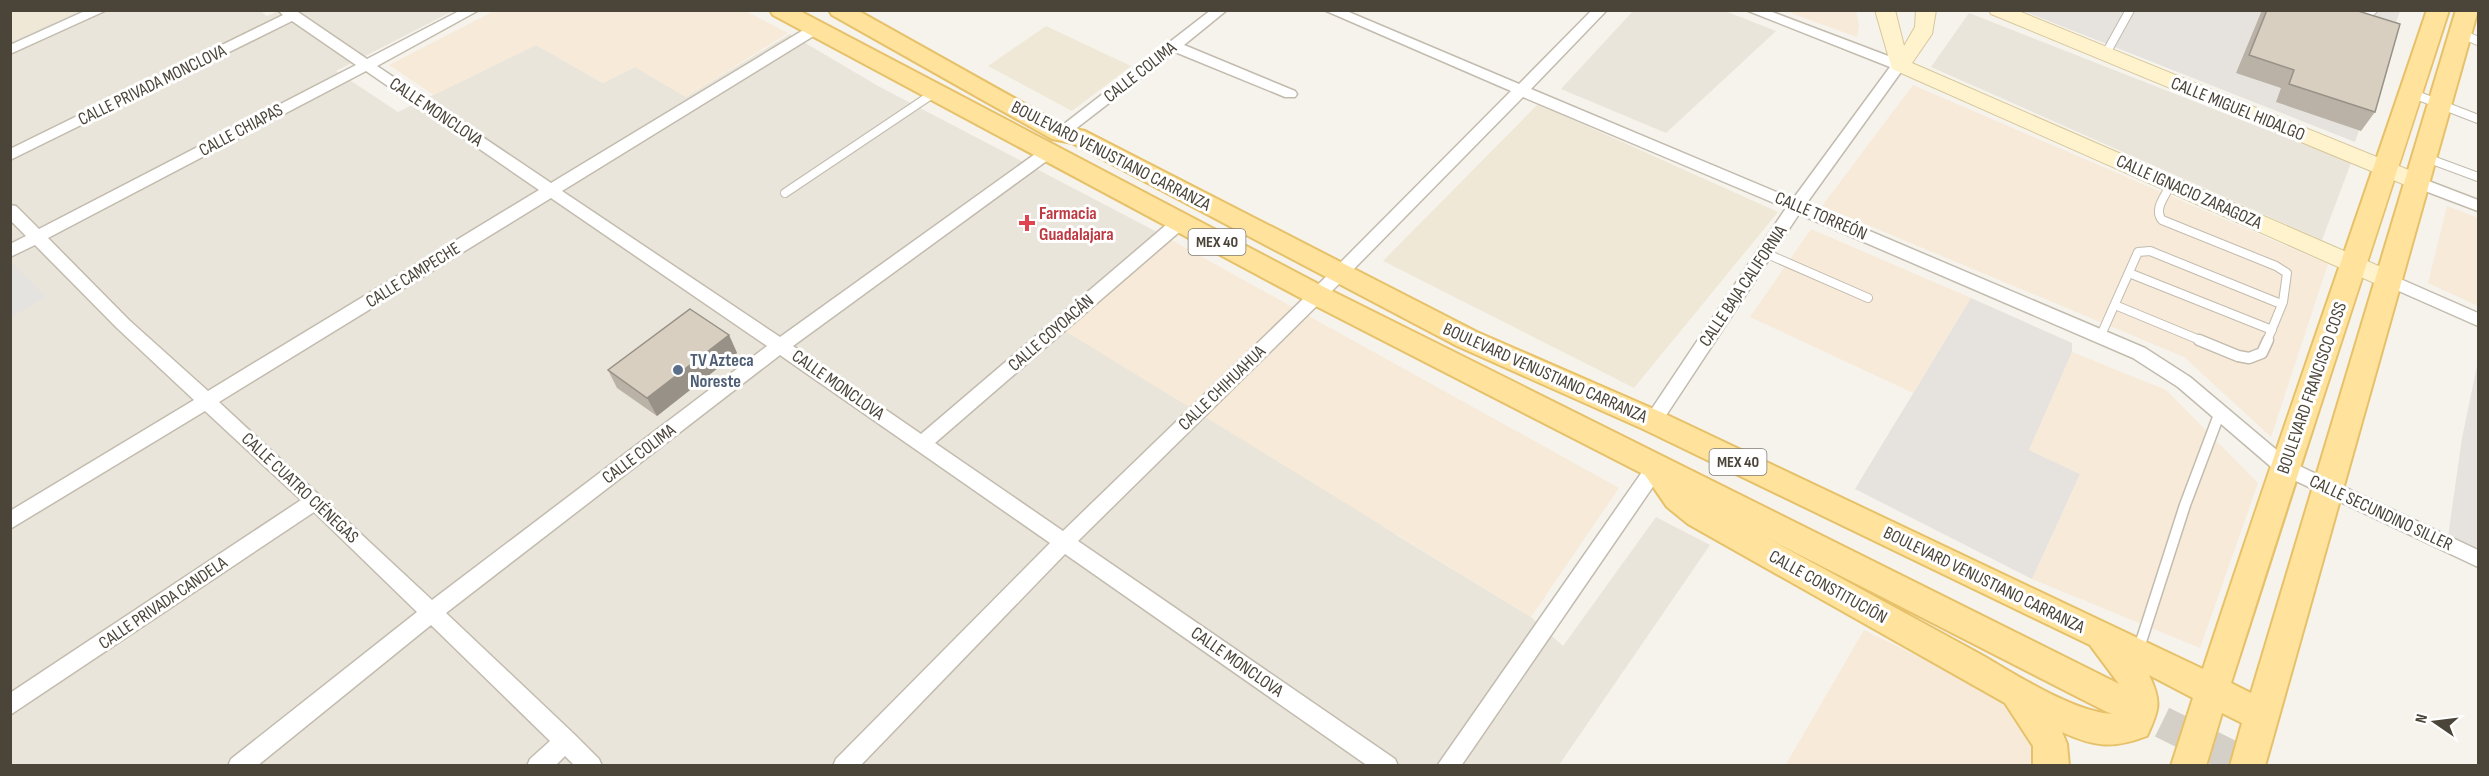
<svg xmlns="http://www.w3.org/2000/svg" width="2489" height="776" font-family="'Sofia Sans Condensed',sans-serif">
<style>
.residential{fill:#eae5da}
.commercial{fill:#f7ead8}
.industrial{fill:#e6e2dd}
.education{fill:#efe8d6}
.parking{fill:#e5e3e0}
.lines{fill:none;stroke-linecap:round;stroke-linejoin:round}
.primary-tunnel{stroke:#d4d0c8;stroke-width:32;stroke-dasharray:32 16;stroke-linecap:butt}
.lane-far1-casing{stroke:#c2bbae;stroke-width:10}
.lane-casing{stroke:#c2bbae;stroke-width:13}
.street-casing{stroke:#c2bbae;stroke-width:3}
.secondary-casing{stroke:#d6c79b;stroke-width:2}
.primary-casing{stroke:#e6c16a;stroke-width:4}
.lane-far1{stroke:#fff;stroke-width:8}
.lane{stroke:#fff;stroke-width:10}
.street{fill:#fff;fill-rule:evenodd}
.secondary{fill:#fff3cd;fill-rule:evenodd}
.primary{fill:#ffe39c;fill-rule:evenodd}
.wall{fill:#bab2a6}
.shaded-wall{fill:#979187}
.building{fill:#d8cfc1;stroke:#979187;stroke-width:1.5}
.health-dot{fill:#e0444e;stroke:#fff;stroke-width:2}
.service-dot{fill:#5c6f8a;stroke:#fff;stroke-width:2}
.labels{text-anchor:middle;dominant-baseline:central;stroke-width:6;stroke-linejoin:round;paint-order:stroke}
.shield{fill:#fff;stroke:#817c74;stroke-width:1.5}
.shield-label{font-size:16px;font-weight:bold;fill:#4b4439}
.street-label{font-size:18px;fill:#4b4439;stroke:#fff}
.health-label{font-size:18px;font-weight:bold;fill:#be3a42;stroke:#fff;text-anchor:start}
.service-label{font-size:18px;font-weight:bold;fill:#4e5e75;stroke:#fff;text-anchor:start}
</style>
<rect width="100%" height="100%" fill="#f6f3ec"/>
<g class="residential">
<polygon points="259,10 267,16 281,10 453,11 336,71 398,112 536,45 603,83 635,67 686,97 790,34 878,86 1159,233 1226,421 1398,536 1531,617 1563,646 1656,517 1710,545 1559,765 11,765 10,11"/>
<polygon points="1633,11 1725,11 1776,31 1666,133 1561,89"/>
<polygon points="1969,13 2351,163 2322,240 1931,67"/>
</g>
<g class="commercial">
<polygon points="494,11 746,11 788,33 686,97 635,67 603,83 536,45 434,95 389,65"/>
<polygon points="1785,11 1856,11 1859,25 1857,37"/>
<polygon points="1913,85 2328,264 2271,437 2184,357 1822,206"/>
<polygon points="2447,206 2478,218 2478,306 2428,283"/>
<polygon points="1811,229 1971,298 1913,393 1750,317"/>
<polygon points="1159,233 1619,488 1531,617 1057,326"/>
<polygon points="2072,352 2166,390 2258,483 2200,648 2032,579 2080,474 2029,450"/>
<polygon points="1864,630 2000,696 2027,718 2037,751 2029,765 1785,766"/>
</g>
<g class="industrial">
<polygon points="2023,11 2400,11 2355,142"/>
<polygon points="1971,298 2072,343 2072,352 2029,450 2080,474 2032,579 1855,489"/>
<polygon points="2478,361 2478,551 2448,537 2462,438"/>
</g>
<g class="education">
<polygon points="11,10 80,10 80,11 11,41"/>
<polygon points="1046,26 1131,66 1072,111 988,66"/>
<polygon points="1538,104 1778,212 1634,388 1383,261"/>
</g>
<polygon class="parking" points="13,264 47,297 11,317 11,266"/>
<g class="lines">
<polyline class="primary-tunnel" points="2119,701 2251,766"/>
<defs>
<g id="lane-far1">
<polyline points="2361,20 2373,10"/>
<polyline points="2460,33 2478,41"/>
<polyline points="2105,55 2130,10"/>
<polyline points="2411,93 2478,119"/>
<polyline points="2424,157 2478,177"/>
<path d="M2171 184C2166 195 2153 209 2162 220L2276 266 2287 273 2283 302 2267 341"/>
<polyline points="785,193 934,93"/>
<polyline points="1765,253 1868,298"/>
<polyline points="2129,273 2272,330"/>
<polyline points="2115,305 2202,341"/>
<polyline points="2101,335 2138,252 2150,251 2281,304"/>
</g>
<g id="lane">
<polyline points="2199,340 2238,356 2249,358 2262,353 2268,340"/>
<polyline points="2138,651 2185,505 2220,412"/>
</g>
<g id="street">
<polygon points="87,10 107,10 10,54 10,45"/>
<path d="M278 10 298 12 367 59 461 10H479L377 66 551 183 810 26H820L822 29 820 32 562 191 780 337 1042 149H1052L1055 153 1052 157 793 346 921 434 1173 219H1185L1187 223 1185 227 935 443 1063 531 1333 270 1511 91 1324 10H1344L1519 84 1592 10H1607L1531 89 1793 199 1890 67 1746 10H1767L1904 62 1906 65 1806 204 2145 348 2190 377 2291 462 2478 550V567L2277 472 2178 387 2133 358 1799 214 1659 426 1653 428 1647 426 1644 421 1647 416 1786 208 1523 97 1345 278 1078 541 1395 759 1398 766H1368L1065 554 860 766H833L836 759 1050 543 780 355 446 613 574 734 599 759 602 766H575L565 756 555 766H527L530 759 550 741 431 625 257 766H228L231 759 417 612 314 512 10 715V693L301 500 205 411 10 529V511L194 400 117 328 35 245 10 257V244L26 236 10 220V205L16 206 39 229 356 65 292 21 10 160V149L283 15ZM366 71 539 190 208 391 129 320 48 238ZM551 198 767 346 432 600 219 402Z"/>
<polygon points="1211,10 1227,10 1184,45 1295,91 1297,94 1295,97 1285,97 1175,52 1065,137 1055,137 1052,134 1055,131"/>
<polygon points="2418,177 2478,200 2478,211 2412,186 2410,182 2412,178"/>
<polygon points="2389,274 2478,313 2478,326 2383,284 2381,280 2383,276"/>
<polygon points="1656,459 1663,462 1665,467 1663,472 1461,766 1437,766 1649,462"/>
</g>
<g id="secondary">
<polygon points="1875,10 1895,10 1904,46 1915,27 1916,10 1936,10 1932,34 1912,63 2397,274 2401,280 2397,286 2389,288 2381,286 1892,69"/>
<polygon points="1989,10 2016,10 2426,177 2429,182 2426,187 2418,189 2410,187 1991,14"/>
</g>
<path id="primary" d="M770 10H798L1326 288 2119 684 2090 645 1643 429 1457 346 1072 143 1052 139 832 15 829 10H857L1066 127 1085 131 1477 332 1663 413 2203 669C2275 449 2353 230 2427 10H2449C2377 235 2302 458 2231 683L2251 693 2456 10H2478L2265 766H2230L2242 723 2222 713 2206 766H2171L2193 698 2149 675C2162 702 2159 710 2147 736 2113 749 2095 747 2062 732L2067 744 2069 766H2033V746L2005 703 1688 524 1667 507 1645 475 1308 302 773 15ZM1763 536 2105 711 2112 714C2073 712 2015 674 1980 654 1908 615 1836 575 1763 536Z"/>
</defs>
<use href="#lane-far1" class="lane-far1-casing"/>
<use href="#lane" class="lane-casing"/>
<use href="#street" class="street-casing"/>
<use href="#secondary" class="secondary-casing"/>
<use href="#primary" class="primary-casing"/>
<use href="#lane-far1" class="lane-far1"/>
<use href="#lane" class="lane"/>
<use href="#street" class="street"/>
<use href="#secondary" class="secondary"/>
<use href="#primary" class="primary"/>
</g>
<g class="wall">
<polygon points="2262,10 2355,10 2375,112 2361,131 2276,102 2281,88 2236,73"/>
<polygon points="729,335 737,353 657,416 617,388 608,370"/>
</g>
<polygon class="shaded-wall" points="729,335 737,353 657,416 647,398"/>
<g class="building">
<polygon points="2267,10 2355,10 2400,24 2375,112 2289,84 2294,70 2249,55"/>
<polygon points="690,309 729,335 647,398 608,370"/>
</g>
<path class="health-dot" d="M1024 214h6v6h6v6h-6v6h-6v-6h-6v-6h6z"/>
<circle class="service-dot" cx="678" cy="370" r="6"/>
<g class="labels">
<g class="shield">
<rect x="1188.5" y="229" width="57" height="26" rx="4.5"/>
<rect x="1709.5" y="449" width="57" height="26" rx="4.5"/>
</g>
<g class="shield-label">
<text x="1217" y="242">MEX 40</text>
<text x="1738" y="462">MEX 40</text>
</g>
<g class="street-label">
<text transform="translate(1140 72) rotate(-38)">CALLE COLIMA</text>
<text transform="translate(152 85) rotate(-26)">CALLE PRIVADA MONCLOVA</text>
<text transform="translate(2238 109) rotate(22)">CALLE MIGUEL HIDALGO</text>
<text transform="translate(436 112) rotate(34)">CALLE MONCLOVA</text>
<text transform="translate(241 130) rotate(-28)">CALLE CHIAPAS</text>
<text transform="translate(1111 156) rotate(27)">BOULEVARD VENUSTIANO CARRANZA</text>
<text transform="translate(2189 192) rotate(24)">CALLE IGNACIO ZARAGOZA</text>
<text transform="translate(1821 216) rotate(23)">CALLE TORREÓN</text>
<text transform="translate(413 275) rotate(-32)">CALLE CAMPECHE</text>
<text transform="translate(1743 286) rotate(-56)">CALLE BAJA CALIFORNIA</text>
<text transform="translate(1051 333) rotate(-41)">CALLE COYOACÁN</text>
<text transform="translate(1545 373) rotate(24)">BOULEVARD VENUSTIANO CARRANZA</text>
<text transform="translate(838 385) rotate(35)">CALLE MONCLOVA</text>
<text transform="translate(1222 388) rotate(-44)">CALLE CHIHUAHUA</text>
<text transform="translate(2312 388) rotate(-71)">BOULEVARD FRANCISCO COSS</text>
<text transform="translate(639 454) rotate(-37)">CALLE COLIMA</text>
<text transform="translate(300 488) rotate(43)">CALLE CUATRO CIÉNEGAS</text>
<text transform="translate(2381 513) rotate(25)">CALLE SECUNDINO SILLER</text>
<text transform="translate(1984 580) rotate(26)">BOULEVARD VENUSTIANO CARRANZA</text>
<text transform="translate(1828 587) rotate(29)">CALLE CONSTITUCIÔN</text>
<text transform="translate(163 603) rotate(-34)">CALLE PRIVADA CANDELA</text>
<text transform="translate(1237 662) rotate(35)">CALLE MONCLOVA</text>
</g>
<g class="health-label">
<text x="1039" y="213">Farmacia<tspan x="1039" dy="21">Guadalajara</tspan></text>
</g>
<g class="service-label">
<text x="690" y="360">TV Azteca<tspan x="690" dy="21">Noreste</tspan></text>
</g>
</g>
<rect width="2489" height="776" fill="none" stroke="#4b4439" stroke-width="24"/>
<g transform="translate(2435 722) rotate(284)" stroke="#ffffff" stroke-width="4.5" paint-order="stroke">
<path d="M0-4.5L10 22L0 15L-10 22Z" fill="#4b4439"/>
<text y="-9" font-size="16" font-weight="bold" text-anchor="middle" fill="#4b4439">N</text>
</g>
</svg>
